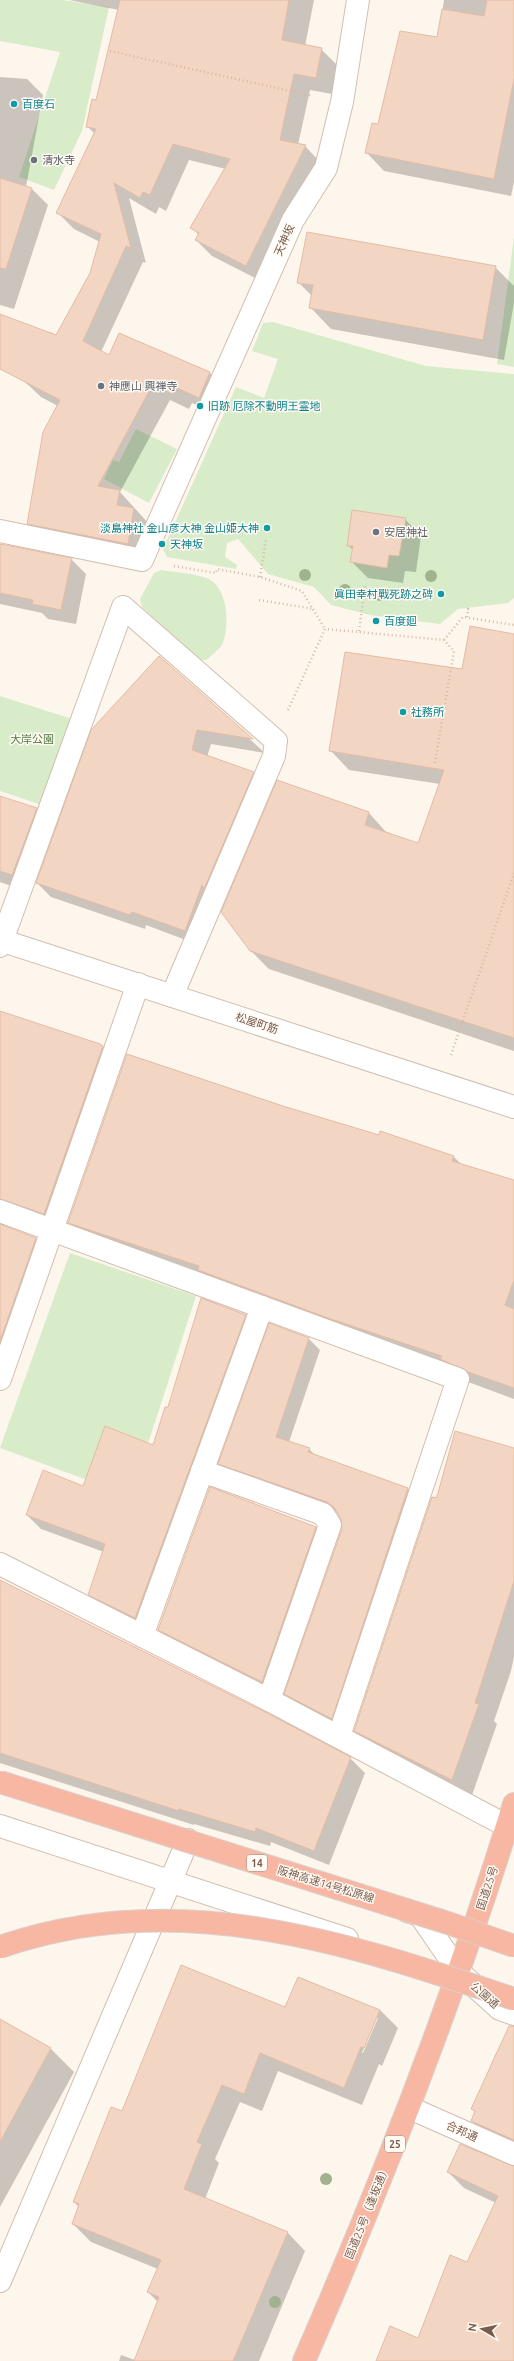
<svg xmlns="http://www.w3.org/2000/svg" width="514" height="2361" font-family="Ubuntu,'Noto Sans JP',sans-serif">
<style>
.green{fill:#d8ecc9}
.shadow{fill:#0003;fill-rule:evenodd}
.building{fill:#f3d5c3;stroke:#e6bba3}
.lines{fill:none;stroke-linecap:round;stroke-linejoin:round}
.minor-casing{stroke:#d1beb0;stroke-width:24}
.highway-casing{stroke:#dad1cd;stroke-width:24}
.path{stroke:#d9b8a5;stroke-width:2.5;stroke-dasharray:1 3;stroke-linecap:butt}
.minor{stroke:#fff;stroke-width:22}
.highway{stroke:#f7b7a3;stroke-width:22}
.highway-bridge-casing{stroke:#dad1cd;stroke-width:24;stroke-linecap:butt}
.highway-bridge{stroke:#f7b7a3;stroke-width:22}
.tree{fill:#a0b28e}
.culture-dot{fill:#0f9aa8;stroke:#fffaf3;stroke-width:1.5}
.worship-dot{fill:#6b7280;stroke:#fffaf3;stroke-width:1.5}
.labels{text-anchor:middle;dominant-baseline:central;stroke-width:3;stroke-linejoin:round;paint-order:stroke}
.shield{fill:#fffaf3;stroke:#a28b7f;stroke-width:1}
.shield-label{font-size:10px;font-weight:bold;fill:#7a5c4d}
.culture-label{font-size:11px;fill:#0d838f;stroke:#fffaf3;text-anchor:start}
.worship-label{font-size:11px;fill:#5b616d;stroke:#fffaf3;text-anchor:start}
.street-label{font-size:11px;fill:#7a5c4d;stroke:#fffaf3}
.park-label{font-size:11px;fill:#537a41;stroke:#fffaf3}
</style>
<rect width="100%" height="100%" fill="#fdf6ec"/>
<g class="green">
<polygon points="0,0 62,0 109,7 82,131 54,190 19,177 60,52 0,41"/>
<polygon points="514,237 514,367 497,364"/>
<polygon points="273,322 426,366 514,374 514,598 508,603 458,609 440,624 370,615 331,605 314,587 268,574 238,539 227,543 225,557 237,565 236,569 167,557 163,549 236,387 264,398 278,359 252,351 263,323"/>
<polygon points="136,429 177,449 149,503 104,479 113,460 119,462"/>
<path d="M161 570C173 572 203 574 212 581 228 592 230 628 222 645 218 650 211 656 206 660H198L142 607 140 599 154 573Z"/>
<polygon points="0,696 72,719 42,805 0,791"/>
<polygon points="70,1253 196,1296 131,1496 0,1448"/>
</g>
<g class="shadow">
<polygon points="69,0 314,0 305,46 321,49 337,65 332,94 310,90 298,145 305,146 321,163 263,282 212,256 196,240 199,235 192,228 226,169 189,160 166,211 159,207 156,214 129,198 146,263 143,262 101,352 110,356 120,334 210,373 226,389 215,413 192,403 189,409 170,400 120,492 150,525 144,560 45,540 28,524 58,406 41,397 24,381 50,332 56,335 91,273 100,242 74,229 58,213 95,134 87,126 97,101 119,10"/>
<polygon points="444,0 514,0 514,182 511,196 384,171 367,153 378,125 438,38"/>
<polygon points="0,77 27,79 43,95 26,187 32,189 48,205 14,309 0,305"/>
<polygon points="495,267 514,286 514,303 504,360 331,329 310,307 312,296 298,282"/>
<polygon points="405,519 421,536 416,572 405,571 403,583 368,578 351,561 353,550 348,545"/>
<polygon points="0,545 71,559 86,574 76,624 48,619 42,613 0,604"/>
<polygon points="514,635 514,1051 269,969 250,950 278,782 369,813 387,833 418,844 440,784 349,770 331,751 463,670"/>
<polygon points="159,657 265,753 211,744 207,757 253,773 267,787 199,945 146,925 145,929 51,897 37,883"/>
<polygon points="0,797 36,809 51,823 25,891 0,882"/>
<polygon points="0,1012 100,1044 118,1063 60,1229 4,1224 4,1227 36,1238 52,1254 0,1381"/>
<polygon points="286,1108 379,1136 381,1132 454,1157 463,1166 514,1181 514,1399 88,1241 69,1222"/>
<polygon points="202,1299 245,1315 259,1329 149,1632 104,1608 90,1594 104,1552 41,1529 27,1515 83,1487 154,1446 169,1409"/>
<polygon points="270,1324 309,1339 320,1350 289,1442 309,1449 316,1456 408,1489 419,1500 343,1729 297,1705 285,1694 343,1529 342,1518 338,1513 231,1474 219,1463"/>
<polygon points="514,1449 514,1657 511,1671 494,1721 497,1724 471,1798 374,1749 355,1731 437,1499"/>
<polygon points="316,1527 327,1539 273,1693 170,1641 159,1629"/>
<polygon points="0,1581 350,1758 365,1773 329,1865 271,1842 270,1846 194,1824 194,1825 0,1763"/>
<path d="M286 2009 380 2010 398 2028 382 2066 379 2064 362 2105 278 2071 262 2111 240 2102 215 2159 219 2163 205 2199 288 2233 305 2251 259 2361H119L121 2355 135 2360 158 2302 148 2292 158 2269 91 2242 73 2224 79 2207 74 2202 122 2113ZM376 2018H378L363 2053H362Z"/>
<polygon points="0,2020 51,2049 74,2072 0,2207"/>
<polygon points="496,2053 514,2058 514,2149 488,2137 472,2121 476,2113 472,2109"/>
<polygon points="514,2166 514,2361 377,2361 419,2339 467,2263 496,2203 464,2188 448,2172"/>
</g>
<g class="building">
<polygon points="120,0 289,0 282,40 322,48 316,78 294,74 280,140 306,145 246,266 195,240 199,233 190,228 230,159 173,144 150,195 143,192 140,198 114,183 131,248 126,246 83,341 109,355 119,333 210,372 199,398 175,387 172,394 153,384 98,486 120,490 117,505 134,508 128,544 27,524 43,432 60,400 0,369 0,314 56,335 90,273 101,234 56,213 96,129 86,127 92,99 96,100"/>
<polygon points="487,0 514,0 514,79 494,179 365,153 372,123 378,124 400,31 437,37 442,9 484,16"/>
<polygon points="0,178 32,188 6,269 0,268"/>
<polygon points="307,232 496,266 483,340 309,308 313,285 297,283"/>
<polygon points="352,510 406,518 399,556 389,555 387,568 350,562 353,546 347,546"/>
<polygon points="0,544 72,558 61,610 32,604 33,600 0,593"/>
<polygon points="470,626 514,634 514,1038 250,951 221,912 277,780 369,812 365,825 418,843 444,770 329,751 345,652 462,669"/>
<polygon points="159,656 253,739 197,730 192,750 254,772 204,889 202,885 185,931 132,912 130,915 36,883 91,730"/>
<polygon points="0,796 37,808 12,875 0,871"/>
<polygon points="0,1011 100,1044 103,1046 44,1214 0,1199"/>
<polygon points="127,1054 286,1107 379,1135 380,1131 454,1156 452,1161 514,1180 514,1280 505,1305 514,1309 514,1388 468,1372 440,1359 442,1356 328,1318 198,1270 199,1266 68,1223"/>
<polygon points="0,1224 36,1238 0,1341"/>
<polygon points="201,1298 246,1315 135,1618 88,1595 105,1544 26,1515 43,1470 83,1486 105,1426 153,1445 165,1407 168,1407"/>
<polygon points="269,1323 309,1338 276,1437 310,1448 308,1452 408,1488 332,1719 284,1694 342,1529 341,1519 334,1507 327,1502 218,1464"/>
<polygon points="455,1431 514,1448 514,1581 475,1703 479,1704 452,1780 354,1731 432,1497 436,1498 438,1493"/>
<polygon points="210,1487 316,1527 262,1682 158,1630"/>
<polygon points="0,1580 263,1711 351,1757 314,1851 256,1828 255,1832 179,1809 179,1811 0,1753"/>
<polygon points="181,1965 285,2007 298,1977 380,2010 364,2048 361,2047 344,2088 260,2053 244,2094 222,2085 197,2142 202,2144 184,2189 288,2232 233,2361 134,2361 159,2297 147,2292 161,2260 72,2224 79,2204 73,2202 111,2107 122,2111"/>
<polygon points="0,2019 51,2048 0,2142"/>
<polygon points="509,2026 514,2026 514,2140 471,2121 475,2111 471,2109"/>
<polygon points="460,2144 514,2166 514,2361 376,2361 390,2326 418,2338 450,2255 467,2262 498,2196 447,2172"/>
</g>
<g class="lines">
<defs>
<g id="minor">
<polyline points="0,531 142,560 293,220 326,168 342,102 358,0"/>
<polyline points="0,940 514,1107"/>
<polyline points="0,946 123,607 276,741 274,756 172,996"/>
<polyline points="0,1211 458,1379 339,1736"/>
<polyline points="0,1379 138,984"/>
<polyline points="202,1471 323,1514 330,1525 269,1700"/>
<polyline points="0,1564 269,1700 507,1826"/>
<polyline points="142,1636 262,1307"/>
<polyline points="0,1826 347,1939"/>
<polyline points="407,1911 420,1915 459,1972 500,2009 514,2014"/>
<polyline points="410,2108 514,2154"/>
<polyline points="0,2281 188,1840"/>
</g>
<path id="highway" d="M304 2361C384 2178 455 1995 514 1804"/>
</defs>
<use href="#minor" class="minor-casing"/>
<use href="#highway" class="highway-casing"/>
<g class="path">
<polyline points="110,51 313,96"/>
<polyline points="174,566 216,573 217,569 260,577 302,591 325,629"/>
<polyline points="260,577 266,539"/>
<polyline points="259,600 314,609"/>
<polyline points="467,617 468,609 472,610"/>
<polyline points="359,631 365,586"/>
<polyline points="444,640 463,617 514,625"/>
<polyline points="288,710 325,629 444,640 454,651 435,763"/>
<polyline points="451,1055 514,873"/>
</g>
<use href="#minor" class="minor"/>
<use href="#highway" class="highway"/>
<defs>
<g id="highway-bridge">
<polyline points="0,1782 448,1923 514,1946"/>
<path d="M0 1947C176 1886 346 1942 514 1999"/>
</g>
</defs>
<use href="#highway-bridge" class="highway-bridge-casing"/>
<use href="#highway-bridge" class="highway-bridge"/>
</g>
<g class="tree">
<circle cx="305" cy="575" r="6"/>
<circle cx="431" cy="576" r="6"/>
<circle cx="345" cy="590" r="6"/>
<circle cx="380" cy="595" r="6"/>
<circle cx="326" cy="2179" r="6"/>
<circle cx="275" cy="2302" r="6"/>
</g>
<g class="culture-dot">
<circle cx="14" cy="104" r="4"/>
<circle cx="200" cy="406" r="4"/>
<circle cx="267" cy="528" r="4"/>
<circle cx="162" cy="544" r="4"/>
<circle cx="441" cy="594" r="4"/>
<circle cx="376" cy="621" r="4"/>
<circle cx="403" cy="712" r="4"/>
</g>
<g class="worship-dot">
<circle cx="34" cy="160" r="4"/>
<circle cx="101" cy="386" r="4"/>
<circle cx="376" cy="532" r="4"/>
</g>
<g class="labels">
<g class="shield">
<rect x="247" y="1855" width="20" height="16" rx="3"/>
<rect x="385" y="2136" width="20" height="16" rx="3"/>
</g>
<g class="shield-label">
<text x="257" y="1863">14</text>
<text x="395" y="2144">25</text>
</g>
<g class="culture-label">
<text x="22" y="104">百度石</text>
<text x="208" y="406">旧跡 厄除不動明王霊地</text>
<text x="259" y="528" text-anchor="end">淡島神社 金山彦大神 金山姫大神</text>
<text x="170" y="544">天神坂</text>
<text x="433" y="594" text-anchor="end">眞田幸村戰死跡之碑</text>
<text x="384" y="621">百度廻</text>
<text x="411" y="712">社務所</text>
</g>
<g class="worship-label">
<text x="42" y="160">清水寺</text>
<text x="109" y="386">神應山 興禅寺</text>
<text x="384" y="532">安居神社</text>
</g>
<g class="street-label">
<text transform="translate(284 240) rotate(-66)">天神坂</text>
<text transform="translate(257 1023) rotate(18)">松屋町筋</text>
<text transform="translate(326 1884) rotate(17)">阪神高速14号松原線</text>
<text transform="translate(487 1888) rotate(-72)">国道25号</text>
<text transform="translate(485 1995) rotate(41)">公園通</text>
<text transform="translate(462 2131) rotate(24)">合邦通</text>
<text transform="translate(367 2212) rotate(-68)">国道25号（逢坂通）</text>
</g>
<g class="park-label">
<text x="32" y="739">大岸公園</text>
</g>
</g>
<g transform="translate(482 2329) rotate(279)" stroke="#fffaf3" stroke-width="3" paint-order="stroke">
<path d="M0-3L7 15L0 10L-7 15Z" fill="#7a5c4d"/>
<text y="-6" font-size="11" font-weight="bold" text-anchor="middle" fill="#7a5c4d">N</text>
</g>
</svg>
